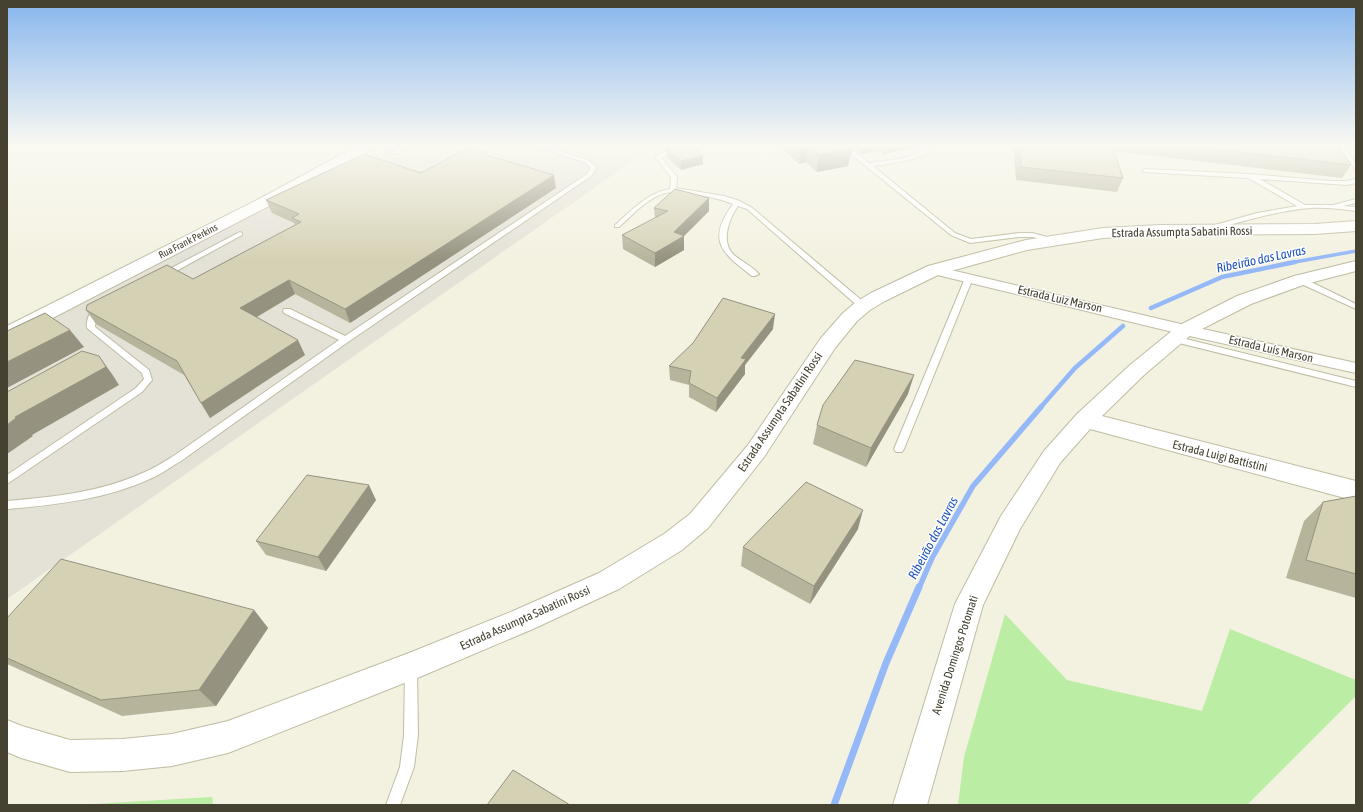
<svg xmlns="http://www.w3.org/2000/svg" width="1363" height="812" font-family="'Asap Condensed',sans-serif">
<style>
.industrial{fill:#e4e1d7}
.green{fill:#bbeda4}
.lines{fill:none;stroke-linecap:round;stroke-linejoin:round}
.stream-far3{stroke:#95b8f8;stroke-width:3.5}
.stream-far2{stroke:#95b8f8;stroke-width:4.5}
.stream-far1{stroke:#95b8f8;stroke-width:5.5}
.stream{stroke:#95b8f8;stroke-width:7}
.service-casing{stroke:#bfbca3;stroke-width:2}
.minor-casing{stroke:#bfbca3;stroke-width:2}
.tertiary-casing{stroke:#bfbca3;stroke-width:2}
.service{fill:#fff;fill-rule:evenodd}
.minor{fill:#fff;fill-rule:evenodd}
.tertiary{fill:#fff;fill-rule:evenodd}
.wall{fill:#b7b49c}
.shaded-wall{fill:#95927f}
.building{fill:#d5d1b5;stroke:#95927f}
.labels{text-anchor:middle;dominant-baseline:central;stroke-width:3;stroke-linejoin:round;paint-order:stroke}
.far-street-label{font-size:10px;fill:#454231;stroke:#fff}
.street-label{font-size:12px;fill:#454231;stroke:#fff}
.water-label{font-size:13px;font-style:italic;fill:#1f54bc;stroke:#fff}
</style>
<rect width="100%" height="100%" fill="#f3f2e1"/>
<polygon class="industrial" points="392,146 654,146 7,599 7,340"/>
<g class="green">
<polygon points="1005,614 1067,680 1202,711 1230,629 1356,680 1356,696 1247,805 958,805 964,757"/>
<polygon points="212,797 213,805 76,805"/>
</g>
<g class="lines">
<polyline class="stream-far3" points="1289,263 1356,251"/>
<g class="stream-far2">
<polyline points="1151,308 1222,277 1295,262"/>
<polyline points="1040,408 1075,368 1123,326"/>
</g>
<polyline class="stream-far1" points="919,588 932,558 973,486 1041,407"/>
<polyline class="stream" points="834,805 886,663 919,587"/>
<defs>
<g id="service">
<polygon points="403,146 411,146 396,154 391,153"/>
<path d="M533 146H543L588 160 597 168 591 176 348 342 181 461C172 466 163 473 152 478 107 499 56 505 7 509V501C54 497 102 492 145 472 155 468 165 461 175 455L339 340 284 313 283 311 284 309H290L345 336 587 174 591 168 584 162Z"/>
<path d="M841 146H848L869 163C887 160 911 160 926 148L924 146H931L933 148 932 149C916 162 892 163 873 166L955 233 971 239 1019 233H1032L1055 239 1056 240 1053 242 1032 237H1019L970 243 951 235Z"/>
<polygon points="1339,146 1343,146 1356,163 1356,169 1354,168"/>
<path d="M673 147 676 149 675 150 662 158 677 177 676 188 724 196 740 201 741 202 751 207 866 304 867 306 866 308H860L747 209 738 206C729 219 720 242 734 255 742 262 752 266 759 274L755 276H752C722 253 706 241 733 204 721 199 710 197 697 195 689 194 681 191 673 192 651 193 634 214 619 227H615V225C632 210 647 193 670 189L671 177 655 157Z"/>
<path d="M1145 169 1249 174 1330 181H1347L1356 179V183L1347 185 1260 179 1305 205H1333L1356 199V203L1343 206 1356 207V211C1341 209 1325 207 1310 208 1275 211 1243 222 1210 230L1208 229V227L1257 213 1297 206 1248 178 1143 172V170Z"/>
<polygon points="240,232 242,233 242,235 167,276 161,276 160,274"/>
<polygon points="966,276 969,276 973,278 904,449 902,452 896,452 894,449"/>
<polygon points="1297,278 1303,278 1356,304 1356,309 1297,282"/>
<path d="M100 307 104 309 96 317 95 327 149 370 152 380 142 392 7 484V475L136 388 144 379 142 373 87 328C86 318 90 310 100 307Z"/>
<polygon points="1174,336 1356,381 1356,387 1171,341 1170,339 1171,337"/>
<polygon points="411,662 415,664 417,668 418,735 414,767 400,805 386,805 400,767 404,735 405,668 407,664"/>
</g>
<polygon id="minor" points="934,266 1185,325 1356,363 1356,373 1185,335 929,273 927,270 929,267"/>
<g id="tertiary">
<polygon points="357,146 375,146 373,149 271,205 14,338 7,340 7,326 259,199"/>
<polygon points="1356,221 1356,231 1315,234 1160,235 1103,238 1027,250 940,274 885,301 870,310 857,321 835,348 764,457 708,528 682,550 619,589 533,629 422,676 228,753 172,766 123,771 70,772 21,758 7,752 7,720 22,726 70,740 123,739 172,734 228,721 409,653 513,611 599,573 664,534 690,514 748,445 821,338 843,313 856,302 871,293 928,266 1026,240 1103,228 1160,225 1315,224"/>
<polygon points="1356,261 1356,271 1306,284 1251,304 1192,334 1144,375 1102,416 1356,481 1356,501 1090,429 1060,463 1020,529 983,605 927,805 893,805 955,604 1001,516 1044,451 1077,414 1130,365 1178,326 1237,296 1294,276"/>
</g>
</defs>
<use href="#service" class="service-casing"/>
<use href="#minor" class="minor-casing"/>
<use href="#tertiary" class="tertiary-casing"/>
<use href="#service" class="service"/>
<use href="#minor" class="minor"/>
<use href="#tertiary" class="tertiary"/>
</g>
<g class="wall">
<polygon points="780,146 919,146 919,147 883,154 879,151 861,154 853,148 851,156 850,157 848,166 817,172 806,162 799,164"/>
<polygon points="1013,146 1337,146 1351,165 1342,178 1114,151 1123,178 1117,192 1016,180"/>
<polygon points="666,148 703,156 703,164 681,170 666,157"/>
<polygon points="487,156 556,188 350,323 295,294 257,317 305,355 210,418 201,403 184,375 96,324 86,310 193,279 295,225 294,223 272,213 266,200 421,173"/>
<polygon points="709,198 709,211 684,236 684,250 655,267 623,249 622,235 655,218 654,208"/>
<polygon points="773,329 745,365 745,374 716,412 689,397 689,385 670,380 669,366"/>
<polygon points="908,394 866,467 813,444 817,425"/>
<polygon points="1356,496 1356,598 1286,578 1304,521 1323,502"/>
<polygon points="376,500 326,571 266,555 256,541"/>
<polygon points="858,529 810,604 741,566 743,547"/>
<polygon points="254,610 268,628 216,706 122,716 7,664 7,618"/>
</g>
<g class="shaded-wall">
<polygon points="805,146 808,146 806,162 799,164 801,147"/>
<polygon points="842,146 853,146 851,156 850,157 848,166 817,172 819,155"/>
<polygon points="862,146 879,146 879,151 861,154"/>
<polygon points="885,146 919,146 919,147 883,154"/>
<polygon points="703,156 703,164 681,170 681,161"/>
<polygon points="554,175 556,188 350,323 345,309"/>
<polygon points="709,198 709,211 683,237 684,236 684,250 655,267 655,253 674,232"/>
<polygon points="289,280 295,294 248,322 240,308"/>
<polygon points="775,314 773,329 745,365 745,374 716,412 717,398 741,358"/>
<polygon points="70,330 84,347 7,388 7,362"/>
<polygon points="298,340 305,355 210,418 201,403"/>
<polygon points="99,356 112,374 119,385 32,435 33,436 7,454 7,425 15,417"/>
<polygon points="914,375 908,394 866,467 871,448"/>
<polygon points="369,485 376,500 326,571 318,557"/>
<polygon points="863,510 858,529 810,604 814,586"/>
<polygon points="254,610 268,628 216,706 199,690"/>
</g>
<g class="building">
<polygon points="670,146 692,146 703,156 681,161 666,148"/>
<polygon points="809,146 848,146 851,149 819,155"/>
<polygon points="1019,146 1112,146 1123,178 1021,167"/>
<polygon points="1188,146 1337,146 1351,165"/>
<polygon points="468,148 487,152 483,154 554,175 345,309 289,280 240,308 298,340 201,403 177,361 86,310 87,305 167,265 193,279 301,222 292,218 299,214 266,200 364,154 421,173"/>
<polygon points="675,189 709,198 674,232 684,236 655,253 622,235 668,211 654,208"/>
<polygon points="723,298 775,314 741,358 746,359 717,398 689,383 691,371 669,366 693,343"/>
<polygon points="45,313 70,330 7,362 7,331"/>
<polygon points="82,351 99,356 106,367 15,417 16,418 7,425 7,392"/>
<polygon points="855,360 914,375 871,448 817,425 823,405"/>
<polygon points="307,475 369,485 318,557 256,541"/>
<polygon points="806,482 863,510 814,586 743,547"/>
<polygon points="1356,496 1356,574 1306,560 1323,502"/>
<polygon points="61,559 254,610 199,690 101,700 7,658 7,618"/>
<polygon points="513,770 570,805 487,805"/>
</g>
<linearGradient id="sky" x2="0" y2="1"><stop stop-color="#87b6ee"/><stop offset="0.56" stop-color="#faf9f2"/><stop offset="1" stop-color="#faf9f2" stop-opacity="0"/></linearGradient>
<rect width="1363" height="260" fill="url(#sky)"/>
<g class="labels">
<g class="far-street-label">
<text transform="translate(188 241) rotate(-27)">Rua Frank Perkins</text>
</g>
<g class="street-label">
<text transform="translate(1182 232) rotate(-1)">Estrada Assumpta Sabatini Rossi</text>
<text transform="translate(1060 299) rotate(13)">Estrada Luiz Marson</text>
<text transform="translate(1271 349) rotate(13)">Estrada Luís Marson</text>
<text transform="translate(780 412) rotate(-56)">Estrada Assumpta Sabatini Rossi</text>
<text transform="translate(1220 456) rotate(14)">Estrada Luigi Battistini</text>
<text transform="translate(525 618) rotate(-24)">Estrada Assumpta Sabatini Rossi</text>
<text transform="translate(955 655) rotate(-72)">Avenida Domingos Potomati</text>
</g>
<g class="water-label">
<text transform="translate(1261 259) rotate(-12)">Ribeirão das Lavras</text>
<text transform="translate(933 538) rotate(-62)">Ribeirão das Lavras</text>
</g>
</g>
<rect width="1363" height="812" fill="none" stroke="#454231" stroke-width="16"/>
</svg>
